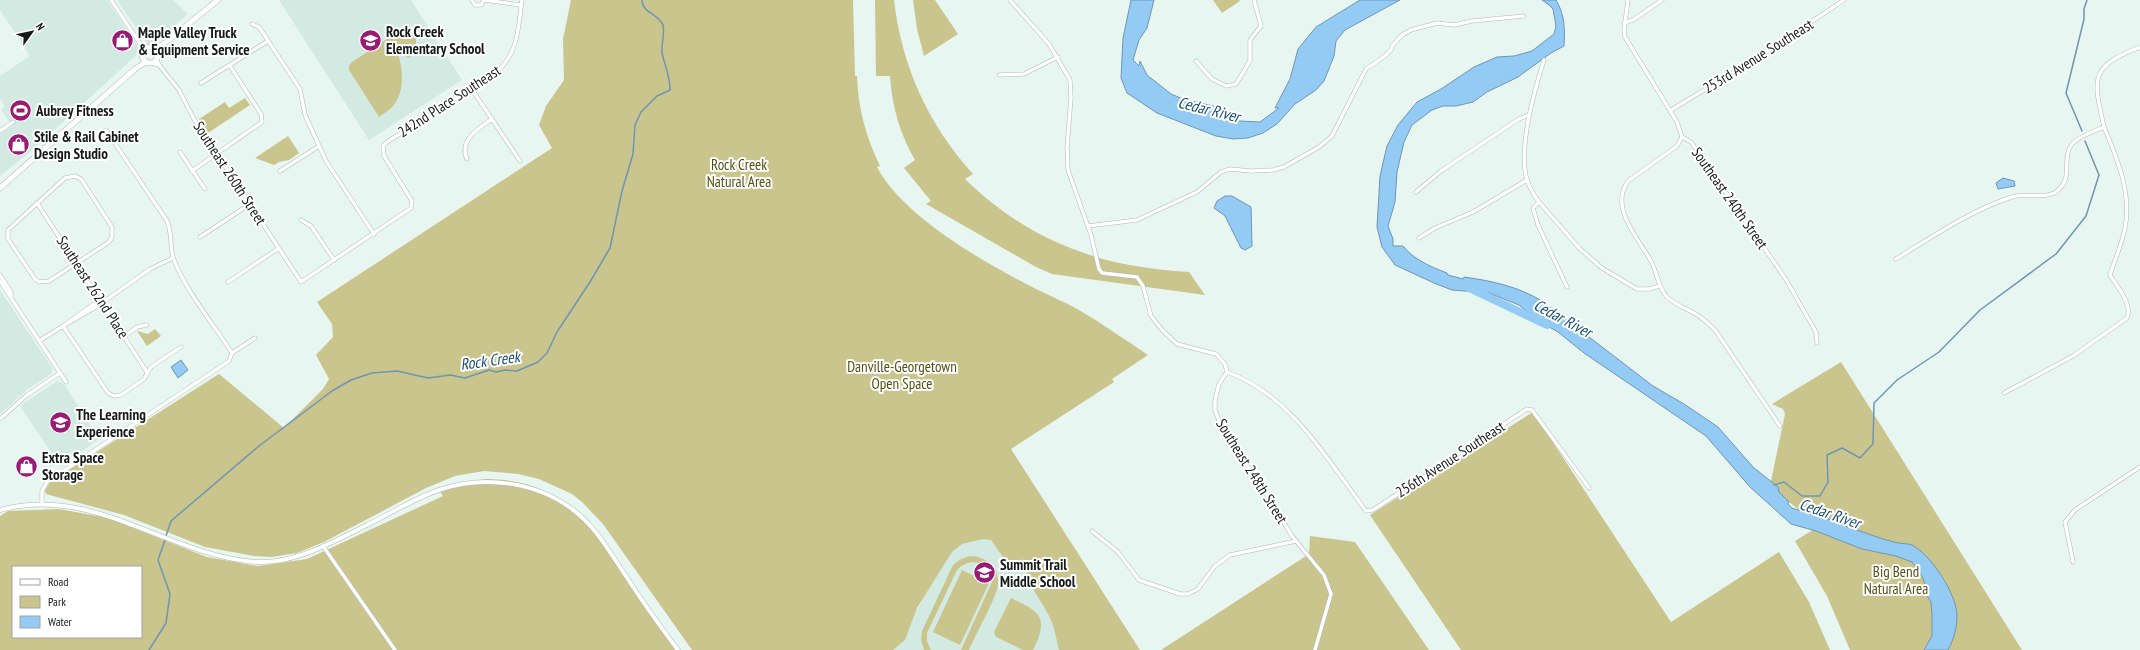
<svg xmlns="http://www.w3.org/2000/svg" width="2140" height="650" font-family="'PT Sans Narrow',sans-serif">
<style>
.built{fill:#d3eae2}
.green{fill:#cac58d;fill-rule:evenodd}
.water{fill:#94cbf4;stroke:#6e96b2}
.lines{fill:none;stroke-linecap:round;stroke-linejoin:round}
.stream{stroke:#6e96b2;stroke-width:1.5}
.river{stroke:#94cbf4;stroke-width:8}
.minor-casing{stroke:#adbab5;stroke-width:4.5}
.tertiary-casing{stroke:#adbab5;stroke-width:5}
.primary-casing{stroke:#adbab5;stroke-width:6}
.minor{stroke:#fff;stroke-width:3.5}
.tertiary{stroke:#fff;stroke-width:4}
.primary{stroke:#fff;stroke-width:5}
.labels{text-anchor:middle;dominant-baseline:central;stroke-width:4;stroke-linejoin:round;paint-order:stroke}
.poi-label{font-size:15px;font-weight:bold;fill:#151a18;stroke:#fff;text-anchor:start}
.street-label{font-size:15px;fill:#151a18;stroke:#fff}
.park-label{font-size:15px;fill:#554f12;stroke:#fff}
.water-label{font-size:16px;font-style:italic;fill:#1a4f71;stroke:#fff}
</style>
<rect width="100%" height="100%" fill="#e8f6f1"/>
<g class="built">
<polygon points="0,0 107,0 141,51 30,152 0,176 0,133 12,126 1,109 5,106 0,99 0,76 30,56 0,10"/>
<polygon points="117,0 173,0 188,14 154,44 148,45"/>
<polygon points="279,0 411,0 462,80 369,140"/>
<polygon points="0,290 53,369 51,374 28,389 0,414"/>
<polygon points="57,381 64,384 99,439 61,467 20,406"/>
<polygon points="982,495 1082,650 894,650"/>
</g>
<g class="green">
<path d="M571 0H853L855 76H857C858 108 866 137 880 166L877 167C903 217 985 263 1036 289 1050 296 1065 302 1079 310 1103 324 1125 340 1148 355L1112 379 1114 382 1011 449 1140 650H1059C1056 638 1054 624 1048 614 1041 599 1025 583 1028 566L1022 559 1017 567H1010L991 540 983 539 962 544 952 552 917 608 905 640 893 650H692L603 524 582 502 572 494 539 479 518 474 484 471 455 476 426 488 324 542 297 553 272 557 254 556 205 547 124 515 46 494 45 491 50 482 219 374 284 428 323 389 329 379 316 355 333 337 332 324 317 302 552 148 539 125 546 106 564 80 563 39Z"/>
<path d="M875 0H894C902 67 928 124 973 174L965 179C1030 242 1100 267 1189 272L1205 295 1052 274 1036 267 926 204 931 201 904 168 915 160C900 134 892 107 890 76H876Z"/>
<polygon points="913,0 935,0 958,34 924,56 917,29"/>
<polygon points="1213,0 1239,0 1240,1 1222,13"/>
<path d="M399 31 402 35 412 32 416 38V46L411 50 413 55 408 58 393 39C401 59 408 86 394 105 390 110 383 114 379 117L349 70V66L352 62Z"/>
<polygon points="245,98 250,105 208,133 199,119 225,102 229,108"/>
<polygon points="288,136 299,153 289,160 279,162 274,165 255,158"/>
<polygon points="155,329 161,336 147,346 137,331 148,334"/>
<polygon points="1841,362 2022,650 1850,650 1827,596 1795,541 1816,528 1804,514 1777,492 1771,481 1785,414 1783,409 1772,404"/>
<polygon points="1533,412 1671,622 1779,552 1809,602 1830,650 1461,650 1370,515"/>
<path d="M487 479C559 480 584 518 623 571 642 597 661 624 680 650H0V516L8 511 59 509 108 518 207 557 258 566 307 559 443 496 439 490 462 482ZM13 567H141V637H13Z"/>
<polygon points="1310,536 1355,542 1429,650 1161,650 1309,554"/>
<path d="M970 556C986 556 1000 568 998 585 996 599 975 635 969 650H961L992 582C991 563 970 555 957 570L927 633V641L931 650H924L921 640 922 631 953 565 961 559Z"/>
<polygon points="962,570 989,583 960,645 933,632"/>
<path d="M1011 598C1041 612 1049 618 1033 650H1023L996 637 994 632Z"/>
</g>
<g class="water">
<polygon points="1131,0 1154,0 1147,28 1139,40 1133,60 1139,66 1140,61 1147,75 1171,94 1183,99 1213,106 1239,121 1260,122 1279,108 1275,108 1290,79 1298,49 1316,27 1360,0 1400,0 1345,30 1336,41 1334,56 1324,81 1316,90 1295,104 1277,124 1263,133 1248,138 1233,139 1216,136 1157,113 1127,93 1121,78 1123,38"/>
<path d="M1542 0H1556C1565 15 1565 30 1564 46L1551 53 1518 77 1487 92 1473 102 1456 106H1443L1432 110 1412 125 1404 142 1397 172 1395 202 1388 226 1393 239V246H1403C1413 259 1431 267 1447 273L1448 275 1463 279 1464 277C1492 281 1517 286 1542 301L1653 386 1684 404 1718 427 1753 467 1778 487 1779 492 1789 502 1788 504 1792 508 1825 519 1841 520 1842 525C1859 530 1877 538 1894 542 1900 544 1907 543 1912 545 1931 555 1956 593 1957 615 1957 627 1954 639 1948 650H1924L1932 636V615L1931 602 1925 593V584L1922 576 1912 562 1896 556 1862 549 1816 531 1791 524 1750 487 1706 436 1584 353 1558 332 1537 320 1519 305 1489 293 1452 290 1434 283 1395 265 1382 247 1377 227 1380 176 1387 146 1398 125 1417 102 1441 89 1474 67 1497 57 1514 56 1532 51 1554 34 1556 26 1553 9 1548 4Z"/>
<polygon points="2003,178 2014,181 2015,186 1998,189 1996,183"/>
<polygon points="1225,196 1232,196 1251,207 1252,246 1245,250 1241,248 1225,216 1214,208 1217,201"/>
<polygon points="181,360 188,370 178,378 171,367"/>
</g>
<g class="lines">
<g class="stream">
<polyline points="2082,131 2066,93 2084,19 2084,9 2087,0"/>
<polyline points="1774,485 1784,482 1802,496 1820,496 1828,482 1827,455 1842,448 1860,458 1873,444 1874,403 1897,380 1939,352 1980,310 2056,254 2086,216 2099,175 2085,141"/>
<path d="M166 536 171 521 259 446 332 391 351 380 372 373 397 371 428 378 450 375 465 378 489 370 496 372 505 370 517 371 538 362 547 353 557 332 590 282 610 248 622 191 633 154 635 125 641 112 657 96 670 90C670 76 665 66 662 53 661 44 665 34 663 25 659 14 642 13 642 0"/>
<polyline points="149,650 166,623 170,594 158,560 165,540"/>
</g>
<polyline class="river" points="1467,287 1547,325"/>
<defs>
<g id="minor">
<polyline points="111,0 141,45 143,52"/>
<polyline points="472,0 475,5 481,5 484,0"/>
<polyline points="484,0 521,5"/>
<polyline points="1010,0 1049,44 1070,80 1071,98 1067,148 1068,170 1091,235 1099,269 1102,273 1137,277 1143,286 1151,316 1163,331 1177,344 1216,354 1225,364 1227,372 1219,384 1215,400 1215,410 1221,426 1265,492 1292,536 1324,575 1331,594 1315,650"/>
<polyline points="1628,0 1624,30 1625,37 1677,122 1682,137"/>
<polyline points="1624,23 1633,20 1662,0"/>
<polyline points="252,24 259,27 300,89 305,115 326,161 374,234"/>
<path d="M157 60 159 65 179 90 194 119 301 282 411 208 412 201 384 156 383 146 387 142 498 71C519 51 518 27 522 0"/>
<path d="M1544 60C1534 92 1518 147 1527 180 1529 187 1534 195 1539 202L1533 208 1538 225 1567 287"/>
<polyline points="1196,61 1212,79 1226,86 1236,84 1250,61 1250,40 1261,26 1254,0"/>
<polyline points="152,63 159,65"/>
<polyline points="999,75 1024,74 1058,57"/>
<polyline points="201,83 268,41"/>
<polyline points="471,88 520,161"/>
<polyline points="1671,110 1754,60 1844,0"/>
<path d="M106 130 167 221C173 234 169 248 174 260 186 291 214 325 232 353"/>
<polyline points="0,131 13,122"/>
<path d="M1682 137 1677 146 1628 181C1609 208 1638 238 1651 261 1657 272 1658 288 1667 297 1674 304 1685 308 1694 313 1702 317 1708 323 1715 330L1780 426"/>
<polyline points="1682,137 1691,142 1785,278 1816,332 1817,343"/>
<polyline points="180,152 205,189"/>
<path d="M467 159C458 140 479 128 492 119"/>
<polyline points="192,171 262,122 261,114 230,66"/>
<polyline points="280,171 319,146"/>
<polygon points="75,176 81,179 112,227 112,237 109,242 49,281 39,282 35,279 8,239 8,230 65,178"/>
<polyline points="1416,192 1441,171 1519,119 1529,115"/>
<polyline points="1539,202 1580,249 1602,268 1637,289 1649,289 1660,286"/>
<polyline points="37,203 147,372"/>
<polyline points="301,220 311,226 334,260"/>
<polyline points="1088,226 1137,220 1197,192 1221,172 1230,169 1251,171 1273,170 1284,167 1319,147 1332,136 1366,69 1385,56 1391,50 1392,46 1402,35 1411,30 1437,23 1454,25 1472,21 1524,16"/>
<polyline points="200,237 250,204"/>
<polyline points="1419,238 1435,228 1473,212 1527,180"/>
<path d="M1896 259C1930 238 1973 209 2012 197 2025 193 2042 199 2054 193 2076 179 2060 160 2072 144 2079 136 2095 131 2104 127 2093 78 2089 67 2140 47"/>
<polyline points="0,275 11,292 11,297"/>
<polyline points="0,281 66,382"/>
<polyline points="228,282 279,248"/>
<polyline points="102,301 94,304 63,326 96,307 150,269 173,258"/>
<polyline points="125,336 137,327 147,325"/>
<polyline points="39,341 63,326 108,393 114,396 121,395 144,379 151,367 181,347"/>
<path d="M1227 372C1291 395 1327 459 1366 511L1373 510 1527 409 1532 410 1589 488"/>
<path d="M2004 393 2073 356 2127 318C2133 304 2117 287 2110 275 2115 259 2122 244 2125 228 2132 193 2117 158 2104 127"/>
<polyline points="0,419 27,395 60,373"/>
<polyline points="42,504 42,491 47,482 229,361 232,353 255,338"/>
<polyline points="1092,531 1118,552 1139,580 1180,594 1188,594 1198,589 1215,566 1230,555 1296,541"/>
<polyline points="323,546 395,650"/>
<polyline points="2073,562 2065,522 2075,510 2140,467"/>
</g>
<path id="tertiary" d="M0 510C94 484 167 556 257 562 296 564 334 541 367 525 392 513 416 497 442 489 484 475 536 482 572 509 596 526 610 553 626 576 642 601 660 626 678 650"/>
<g id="primary">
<circle cx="150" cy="55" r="8"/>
<polyline points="155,49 166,42 218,0"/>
<polyline points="0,188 135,69 146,62"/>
</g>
</defs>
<use href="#minor" class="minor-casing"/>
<use href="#tertiary" class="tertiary-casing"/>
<use href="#primary" class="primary-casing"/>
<use href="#minor" class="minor"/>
<use href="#tertiary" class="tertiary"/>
<use href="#primary" class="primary"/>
</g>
<defs>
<symbol id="school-disc" viewBox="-11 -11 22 22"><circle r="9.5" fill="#991b72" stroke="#fff"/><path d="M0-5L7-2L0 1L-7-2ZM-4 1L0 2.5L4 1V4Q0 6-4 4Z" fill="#fff"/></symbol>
<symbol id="shop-disc" viewBox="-11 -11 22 22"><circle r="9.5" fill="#991b72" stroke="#fff"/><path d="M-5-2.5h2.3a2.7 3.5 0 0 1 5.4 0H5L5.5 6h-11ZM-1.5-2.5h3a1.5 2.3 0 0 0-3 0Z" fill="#fff"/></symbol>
<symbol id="stadium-disc" viewBox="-11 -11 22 22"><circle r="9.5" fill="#991b72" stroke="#fff"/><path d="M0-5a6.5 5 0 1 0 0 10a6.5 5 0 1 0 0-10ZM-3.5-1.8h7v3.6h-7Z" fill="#fff"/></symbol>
</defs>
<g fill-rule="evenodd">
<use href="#school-disc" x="358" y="28" width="25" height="25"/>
<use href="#shop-disc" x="110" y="28" width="25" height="25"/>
<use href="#stadium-disc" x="8" y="98" width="25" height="25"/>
<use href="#shop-disc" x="6" y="132" width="25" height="25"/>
<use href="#school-disc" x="48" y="410" width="25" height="25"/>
<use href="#shop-disc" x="14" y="454" width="25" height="25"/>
<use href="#school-disc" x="972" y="560" width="25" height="25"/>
</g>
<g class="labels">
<g class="poi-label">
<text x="386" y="31">Rock Creek<tspan x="386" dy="17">Elementary School</tspan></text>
<text x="138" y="32">Maple Valley Truck<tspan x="138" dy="17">&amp; Equipment Service</tspan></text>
<text x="36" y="110">Aubrey Fitness</text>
<text x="34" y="136">Stile &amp; Rail Cabinet<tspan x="34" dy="17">Design Studio</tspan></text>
<text x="76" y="414">The Learning<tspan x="76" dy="17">Experience</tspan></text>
<text x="42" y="457">Extra Space<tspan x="42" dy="17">Storage</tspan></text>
<text x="1000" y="564">Summit Trail<tspan x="1000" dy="17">Middle School</tspan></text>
</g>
<g class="street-label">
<text transform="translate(1758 56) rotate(-32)">253rd Avenue Southeast</text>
<text transform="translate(449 101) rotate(-33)">242nd Place Southeast</text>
<text transform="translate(230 173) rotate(57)">Southeast 260th Street</text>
<text transform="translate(1730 198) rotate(55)">Southeast 240th Street</text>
<text transform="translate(93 287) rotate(57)">Southeast 262nd Place</text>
<text transform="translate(1450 459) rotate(-33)">256th Avenue Southeast</text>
<text transform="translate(1252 471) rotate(58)">Southeast 248th Street</text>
</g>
<g class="park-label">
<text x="739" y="164">Rock Creek<tspan x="739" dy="17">Natural Area</tspan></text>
<text x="902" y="366">Danville-Georgetown<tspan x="902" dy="17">Open Space</tspan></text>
<text x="1896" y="571">Big Bend<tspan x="1896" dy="17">Natural Area</tspan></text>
</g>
<g class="water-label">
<text transform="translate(1209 109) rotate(14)">Cedar River</text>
<text transform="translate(1563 318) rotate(28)">Cedar River</text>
<text transform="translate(490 360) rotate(-8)">Rock Creek</text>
<text transform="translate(1830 513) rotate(19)">Cedar River</text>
</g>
</g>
<rect x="12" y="566" width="130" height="72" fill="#ffffff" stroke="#a1a3a3"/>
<rect x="20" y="579" width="20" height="6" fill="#ffffff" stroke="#a1a3a3"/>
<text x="48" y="586" font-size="12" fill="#151a18">Road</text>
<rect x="20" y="596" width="20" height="12" fill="#cac58d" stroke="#a1a3a3"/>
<text x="48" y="606" font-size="12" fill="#151a18">Park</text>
<rect x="20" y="616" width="20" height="12" fill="#94cbf4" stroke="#a1a3a3"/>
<text x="48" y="626" font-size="12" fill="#151a18">Water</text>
<g transform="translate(32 32) rotate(57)" stroke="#ffffff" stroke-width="3" paint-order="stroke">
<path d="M0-3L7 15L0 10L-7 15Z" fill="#151a18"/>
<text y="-6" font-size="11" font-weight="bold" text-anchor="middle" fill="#151a18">N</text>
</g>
</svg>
